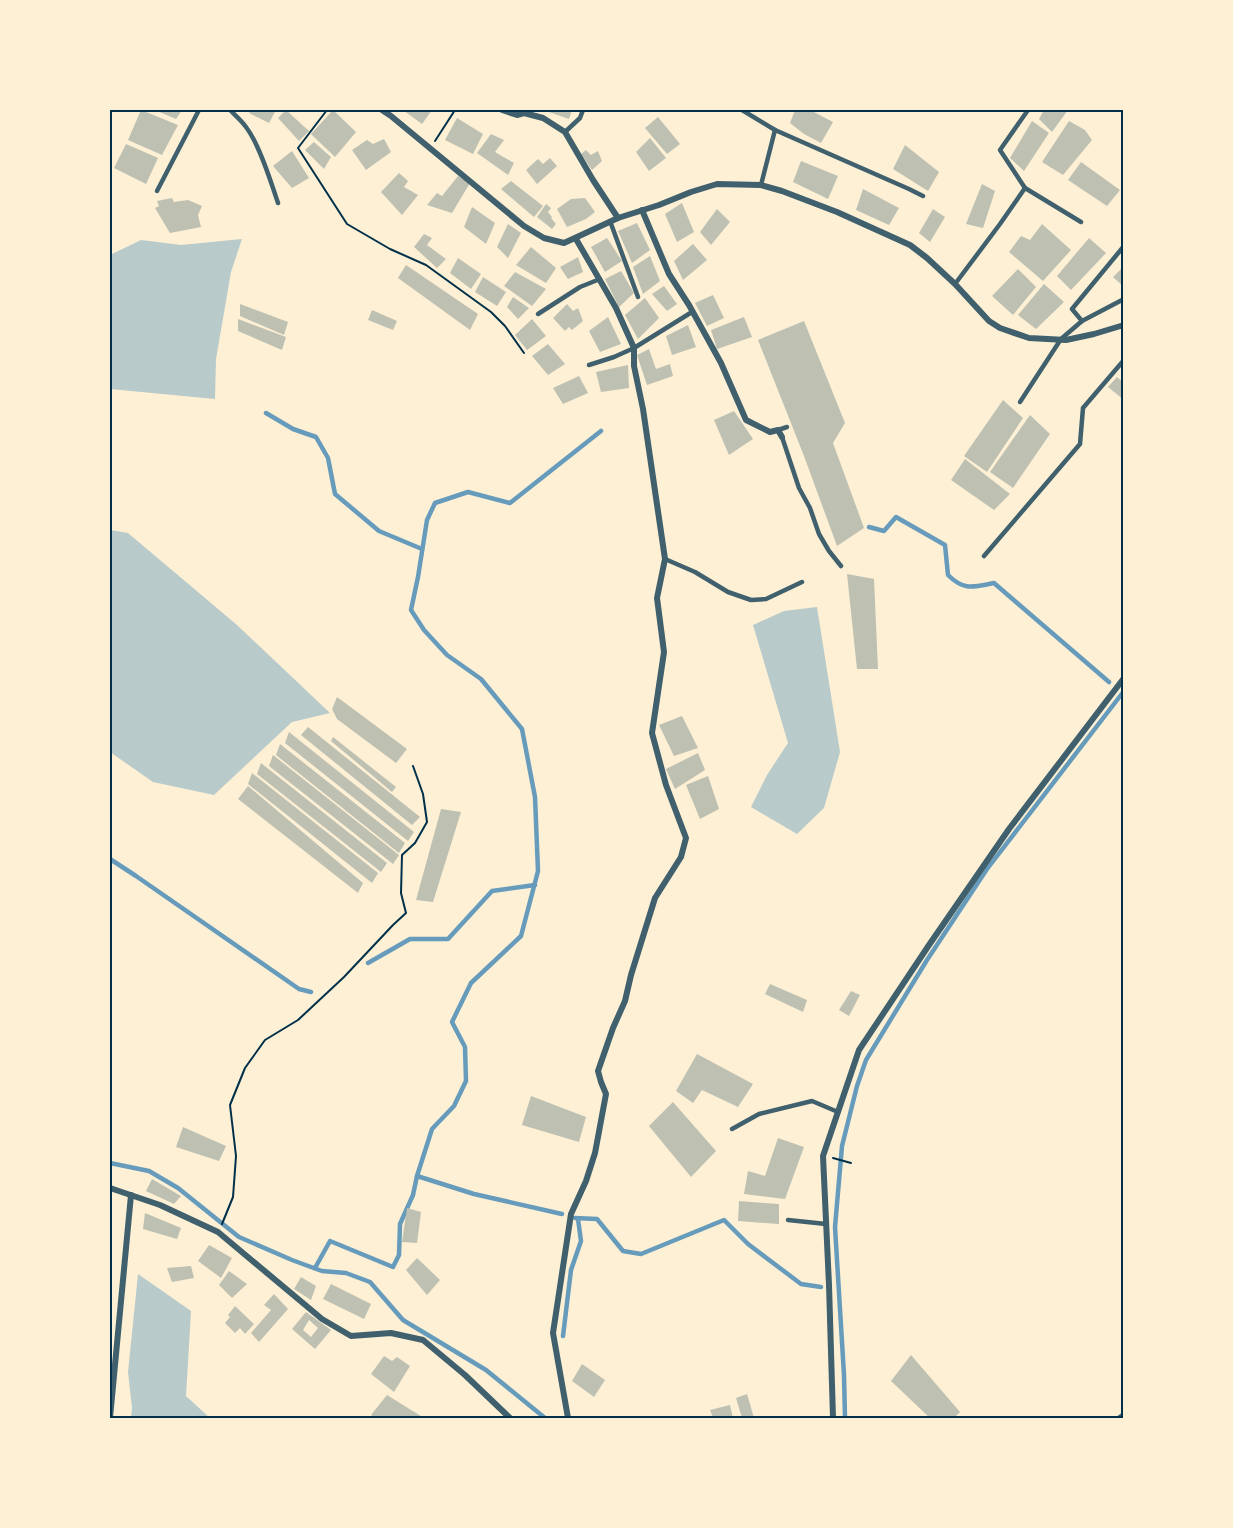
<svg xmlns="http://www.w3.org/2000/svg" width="1233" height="1528" font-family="Poppins,sans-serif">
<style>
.green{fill:#b9caca}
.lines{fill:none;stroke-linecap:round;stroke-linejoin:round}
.stream{stroke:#669bbc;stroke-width:4.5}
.building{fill:#bec0b2;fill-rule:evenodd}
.path{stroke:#003049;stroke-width:2}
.service{stroke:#3f606c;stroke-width:4.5}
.minor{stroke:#3f606c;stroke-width:6}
.neatline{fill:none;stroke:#003049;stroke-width:2}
</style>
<rect width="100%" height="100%" fill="#fdf0d5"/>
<g class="green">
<polygon points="242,239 231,272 216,359 215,399 110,389 110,255 141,240 181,245"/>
<polygon points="110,530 128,533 237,625 330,713 292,722 214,795 153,782 110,752"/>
<polygon points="817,607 840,752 824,808 797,834 751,807 767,775 788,743 753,625 784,611"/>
<polygon points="138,1274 191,1311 186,1396 210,1418 131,1418 132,1408 128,1372"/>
</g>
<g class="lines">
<g class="stream">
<polyline points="266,413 293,429 316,437 328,458 335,494 379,531 422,549"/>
<path d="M869 527 884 531 896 517 945 545 948 575C964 591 973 587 994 583L1109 682"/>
<polyline points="110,859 136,876 299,989 311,992"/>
<polyline points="368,963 410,939 448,939 492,891 535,885"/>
<polyline points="110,1163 149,1171 178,1188 239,1237 292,1260 322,1271 346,1273 370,1282 403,1320 486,1370 545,1418"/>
<polyline points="417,1176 474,1194 562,1214"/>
<polyline points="575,1218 597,1219 623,1251 641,1254 724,1220 748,1244 801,1284 821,1287"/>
<polyline points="315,1268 330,1241 393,1267 399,1255 400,1224 413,1195 417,1176 432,1129 454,1106 466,1081 465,1047 452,1022 471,983 521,936 538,871 535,797 522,729 481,679 447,655 424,630 411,610 418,577 427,520 435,503 468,492 510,503 601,431"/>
<polyline points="563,1336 571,1270 581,1241 578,1219"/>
<polyline points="845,1418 844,1375 835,1227 842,1146 857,1086 866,1060 927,960 987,869 1124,691"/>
</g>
</g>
<g class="building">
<polygon points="141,110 178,125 162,155 128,140"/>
<polygon points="155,110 182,110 176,119"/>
<polygon points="251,110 276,110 269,123 249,113"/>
<polygon points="286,110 309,131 299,141 278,118"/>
<polygon points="333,110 356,132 335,157 311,134"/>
<polygon points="403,110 432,110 422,124"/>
<polygon points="543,110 572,110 569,119"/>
<polygon points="795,110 810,110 833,122 821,143 804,134 790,123"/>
<polygon points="1044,110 1068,110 1052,132 1039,119"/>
<polygon points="658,117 680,144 667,154 645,128"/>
<polygon points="457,118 483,134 473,154 445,140"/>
<polygon points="1032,121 1049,133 1024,171 1010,158"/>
<polygon points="1069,121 1085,130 1092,140 1063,175 1042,162"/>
<polygon points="491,134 504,140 495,152 514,163 508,175 477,153"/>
<polygon points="650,138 666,158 649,171 636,152"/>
<polygon points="384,139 391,152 366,170 352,150 367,140 373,144"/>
<polygon points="314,142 331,157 324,169 305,150"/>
<polygon points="126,144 158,158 146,184 114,168"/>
<polygon points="905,145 939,172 928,191 893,169"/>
<polygon points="586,150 591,155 598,151 602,161 592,170 581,154"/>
<polygon points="292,151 309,178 292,188 273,166"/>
<polygon points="550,158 557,166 537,184 526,170 538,159 543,164"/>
<polygon points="801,161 838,176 828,199 793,182"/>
<polygon points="1081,162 1120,190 1107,206 1068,180"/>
<polygon points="399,173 408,181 404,187 418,195 402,215 381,192"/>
<polygon points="458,176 470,183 452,213 427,205 437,193 442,196"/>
<polygon points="511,181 543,206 534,217 501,189"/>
<polygon points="982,184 995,191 983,228 966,224"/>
<polygon points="863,189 899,208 889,225 856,210"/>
<polygon points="172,198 174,202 188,200 202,206 198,215 201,227 170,233 155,208 159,206 157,201"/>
<polygon points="585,198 595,212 586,219 567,227 557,209 571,199"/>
<polygon points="682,203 694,232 677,242 665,214"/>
<polygon points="546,204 551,208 548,212 552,217 551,218 556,224 552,229 537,217"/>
<polygon points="472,207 495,223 486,244 464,227"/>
<polygon points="717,209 730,222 711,245 700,232"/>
<polygon points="933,209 945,217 930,242 919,233"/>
<polygon points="637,223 650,250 632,263 618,231"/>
<polygon points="508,224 521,233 508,258 497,247"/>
<polygon points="1042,224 1071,250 1043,281 1009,252 1021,236 1030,240"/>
<polygon points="424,234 432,238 427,245 446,259 437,268 414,247"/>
<polygon points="607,238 622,261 605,272 591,247"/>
<polygon points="1089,238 1106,253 1071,290 1057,276"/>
<polygon points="693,244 707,260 683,280 674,261"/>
<polygon points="531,247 556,268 546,283 516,265"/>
<polygon points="650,256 660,281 643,294 633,267"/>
<polygon points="578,257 583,272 568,279 560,267"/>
<polygon points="458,258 481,274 471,289 450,273"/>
<polygon points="406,265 478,314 470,330 398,278"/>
<polygon points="1124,266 1124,287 1113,277"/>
<polygon points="1018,269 1036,287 1013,315 992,296"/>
<polygon points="621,271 634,293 619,307 605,279"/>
<polygon points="515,272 546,289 532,306 504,286"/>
<polygon points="483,277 506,292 497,306 475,292"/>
<polygon points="1044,284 1064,302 1036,329 1018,315"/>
<polygon points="664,286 677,304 667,311 652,294"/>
<polygon points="713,295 724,318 707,326 695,303"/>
<polygon points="513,297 529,308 518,319 507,307"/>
<polygon points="645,298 659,318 638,339 625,315"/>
<polygon points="240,304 288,322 284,335 240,316"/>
<polygon points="567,304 573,311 578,308 583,321 572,330 569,327 565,331 553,318"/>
<polygon points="372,310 397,321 393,330 368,320"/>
<polygon points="608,317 621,344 600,352 589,331"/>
<polygon points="744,317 752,337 717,349 711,330"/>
<polygon points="238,319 286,337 282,350 238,331"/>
<polygon points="532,319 546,336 527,350 515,335"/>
<polygon points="804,321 845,423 833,443 864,528 837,546 804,456 758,340"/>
<polygon points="688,325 696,347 672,355 666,336"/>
<polygon points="548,344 565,364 548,375 532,356"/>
<polygon points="649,349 656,369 670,364 673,376 647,385 637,355"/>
<polygon points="628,365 629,388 601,392 596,372"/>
<polygon points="579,376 588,393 563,404 553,388"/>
<polygon points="1117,377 1124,383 1124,400 1108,387"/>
<polygon points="1003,400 1023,418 987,472 964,456"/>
<polygon points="734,411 753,439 729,455 714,420"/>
<polygon points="1030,415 1050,434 1013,488 990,472"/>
<polygon points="965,459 1010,494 994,510 951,480"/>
<polygon points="847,574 874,579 878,669 857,669"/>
<polygon points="337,697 407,749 396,763 337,719 332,709"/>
<polygon points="682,716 698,748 674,756 659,725"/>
<polygon points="308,727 420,817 412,825 301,735"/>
<polygon points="289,732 414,832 408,841 285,743"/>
<polygon points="333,737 396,787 392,792 331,741"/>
<polygon points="280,744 405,843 399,853 276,755"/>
<polygon points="698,753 705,770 675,789 666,769"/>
<polygon points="273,755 399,855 393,864 269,766"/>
<polygon points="261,763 387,863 381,872 257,774"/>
<polygon points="252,773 378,873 372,883 248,784"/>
<polygon points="708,776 719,809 700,819 686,785"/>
<polygon points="248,786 363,883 358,893 238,799"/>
<polygon points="441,809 461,812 433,902 416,900"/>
<polygon points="770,984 807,1000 803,1012 765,994"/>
<polygon points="851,991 860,995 849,1016 839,1010"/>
<polygon points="697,1054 753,1084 738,1107 702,1090 693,1103 676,1091"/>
<polygon points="531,1096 586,1117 579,1142 522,1125"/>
<polygon points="673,1102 716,1151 691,1177 649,1126"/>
<polygon points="183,1127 226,1146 219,1161 176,1147"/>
<polygon points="778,1138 804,1147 785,1199 744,1194 748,1171 765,1176"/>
<polygon points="152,1179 181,1196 174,1204 146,1191"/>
<polygon points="739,1201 779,1204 779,1224 738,1221"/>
<polygon points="407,1208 421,1212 417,1243 402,1242"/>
<polygon points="145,1213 181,1228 177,1239 143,1229"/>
<polygon points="209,1245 232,1258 221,1278 198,1261"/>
<polygon points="417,1258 440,1280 427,1295 406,1270"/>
<polygon points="191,1266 194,1278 172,1282 167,1268"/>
<polygon points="229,1271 247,1284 232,1298 219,1285"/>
<polygon points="301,1277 316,1286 311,1300 294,1289"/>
<polygon points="331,1284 371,1304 364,1319 323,1299"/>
<polygon points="274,1294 288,1309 259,1342 251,1333 271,1310 264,1305"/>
<polygon points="235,1306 254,1324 245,1334 240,1328 235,1333 225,1323 230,1317 228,1315"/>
<path d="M306 1312 331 1330 315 1349 292 1329ZM309 1320 318 1328 311 1337 303 1330Z"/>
<polygon points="911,1355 960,1412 954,1418 930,1418 891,1381"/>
<polygon points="384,1356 392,1361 397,1357 410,1366 394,1392 371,1374"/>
<polygon points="582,1364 605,1380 594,1397 572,1381"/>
<polygon points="747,1394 754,1418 742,1418 736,1398"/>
<polygon points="387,1395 424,1418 376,1418 371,1415"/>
<polygon points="730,1405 733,1418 713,1418 710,1410"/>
</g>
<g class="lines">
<g class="path">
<polyline points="327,110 298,148 347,224 390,249 426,265 491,312 505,326 524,353"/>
<polyline points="435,141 455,110"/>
<polyline points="833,1158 851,1163"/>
<polyline points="222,1224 233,1197 236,1156 230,1105 245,1068 265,1040 298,1020 344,977 393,925 406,913 401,893 402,855 415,843 427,822 423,794 413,766"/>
</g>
<g class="service">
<path d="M230 110C235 115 242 121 246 127 259 144 271 182 278 203"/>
<polyline points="742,110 775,130 909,189 923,196"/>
<polyline points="1028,110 1000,150 1025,188 1081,222"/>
<polyline points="565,132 580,118 583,110"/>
<polyline points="761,185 775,130"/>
<polyline points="157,191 199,110"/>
<polyline points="610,221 638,297"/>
<polyline points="955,284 1000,224 1025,188"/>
<polyline points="538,314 580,287 600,279"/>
<polyline points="1082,321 1072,309 1124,246"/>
<polyline points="589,365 614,357 634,348 692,312"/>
<polyline points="1020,402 1061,339 1082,321 1124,299"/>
<polyline points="778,430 787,427"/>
<polyline points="782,437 799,488 810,508 819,534 829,551 841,566"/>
<polyline points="984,556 1080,444 1083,408 1124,360"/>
<polyline points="665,559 695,572 728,592 751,600 766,599 802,582"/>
<polyline points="732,1129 759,1114 812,1101 838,1112"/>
<polyline points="788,1220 826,1224"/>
</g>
<g class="minor">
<polyline points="382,110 391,116 524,226 544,238 564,243 618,218 659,205 691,192 717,184 761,185 782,191 837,212 910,245 927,258 955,284 989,321 1000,328 1029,338 1066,340 1094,334 1124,325"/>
<polyline points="502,110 517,115 524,113 543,118 565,132 593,180 618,218"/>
<polyline points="642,210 669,274 689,305 721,363 746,420 770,432 778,430 782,437"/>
<polyline points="110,1188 160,1205 218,1232 322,1319 351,1336 391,1333 423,1340 465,1375 510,1418"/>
<polyline points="110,1418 131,1195"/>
<polyline points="568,1418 553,1333 571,1214 586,1181 595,1153 606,1094 601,1082 598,1071 613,1028 625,1001 631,975 655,898 681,857 686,838 666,785 652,733 664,652 657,598 665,559 643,409 634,366 634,348 616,308 576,239"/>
<polyline points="833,1418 829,1285 823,1156 859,1050 929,945 1009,829 1124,678"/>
<polyline points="1120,1418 1124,1415"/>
</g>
</g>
<rect width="1233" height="1528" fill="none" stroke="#fdf0d5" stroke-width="222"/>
<rect x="111" y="111" width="1011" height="1306" class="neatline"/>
</svg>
